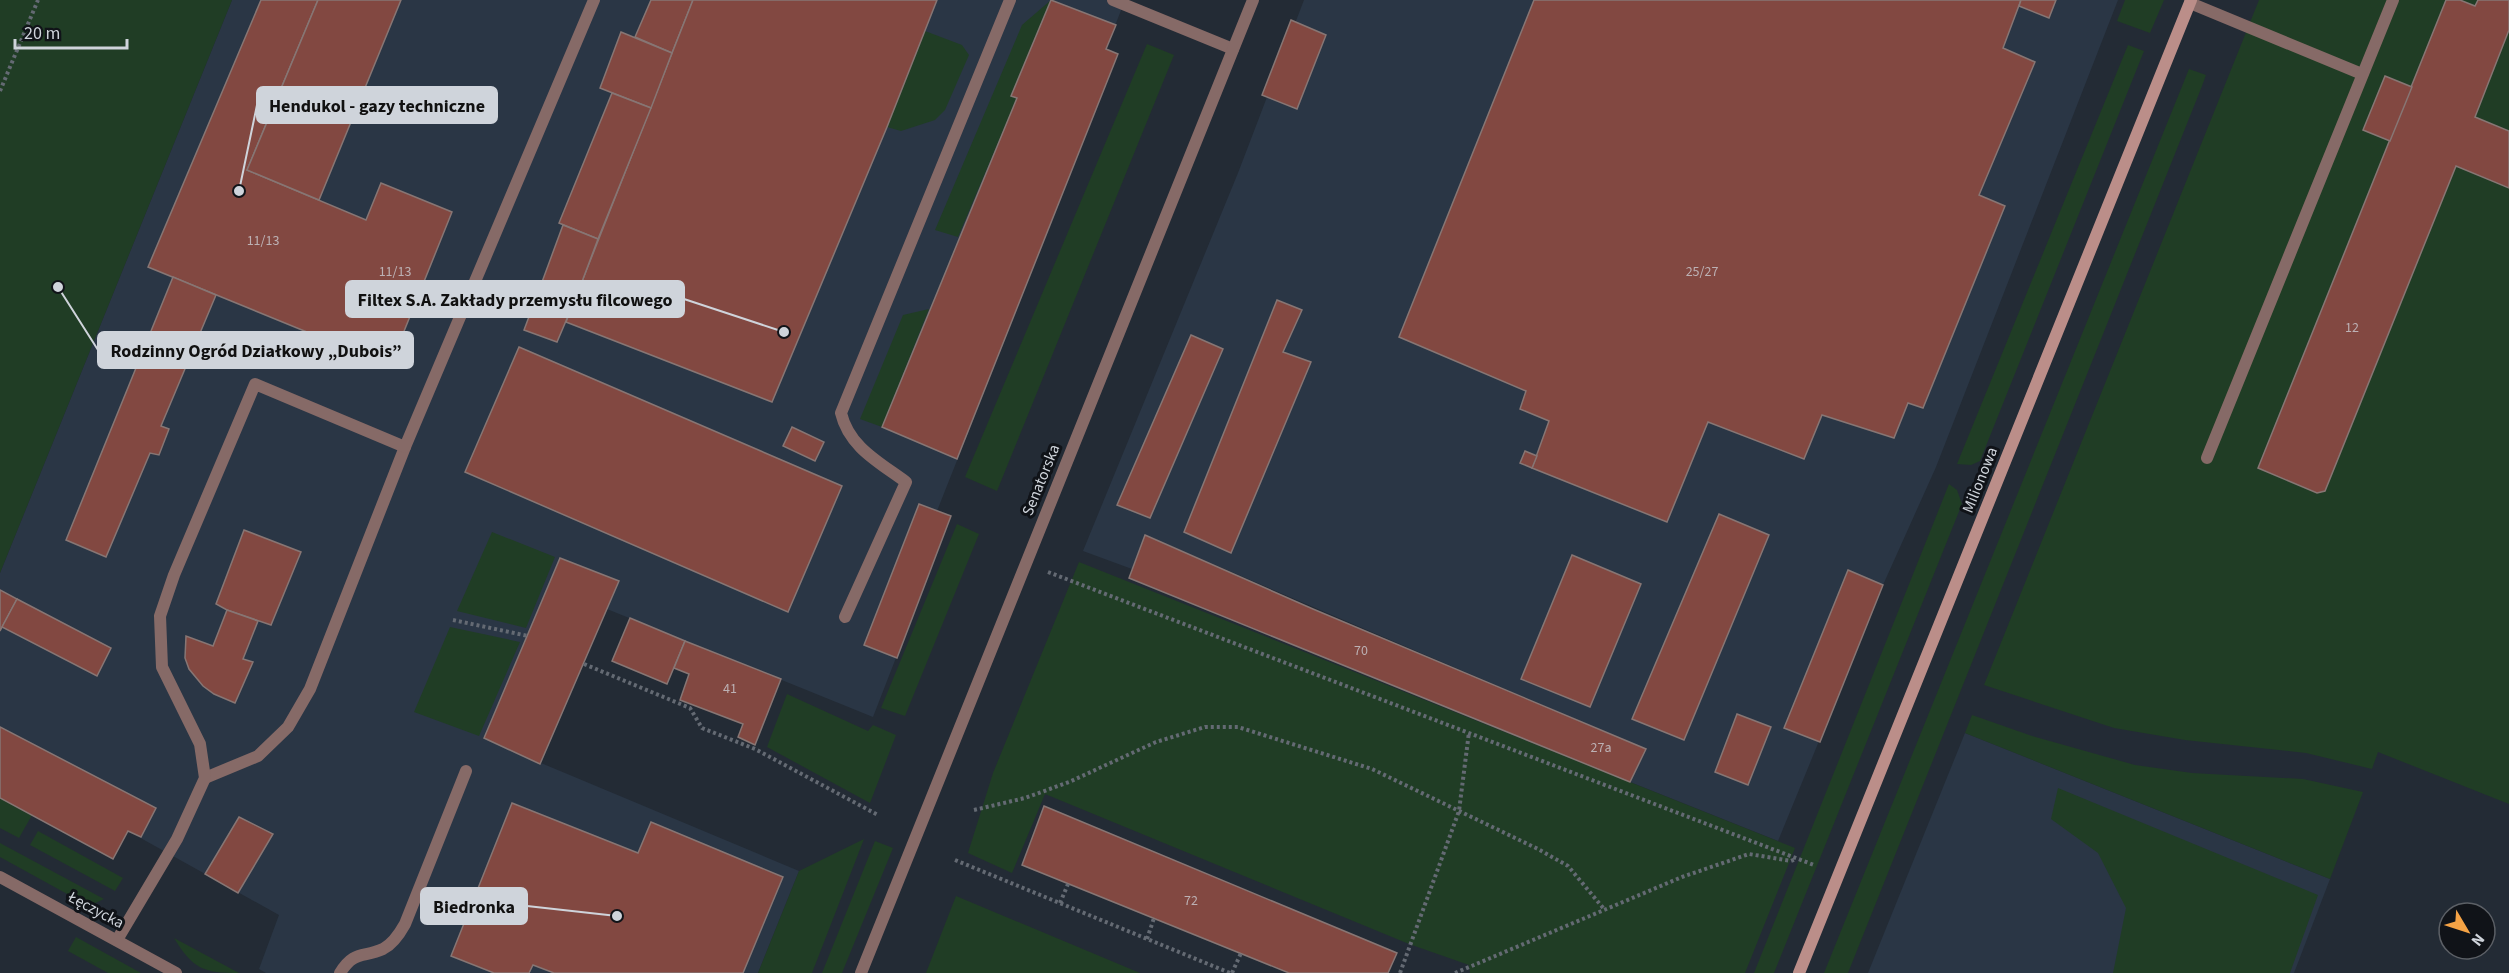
<svg xmlns="http://www.w3.org/2000/svg" width="2509" height="973" font-family="'Source Sans 3',sans-serif">
<style>
.built{fill:#2a3645}
.green{fill:#203d25}
.building{fill:#824841;stroke:#877674;stroke-width:1.5}
.lines{fill:none;stroke-linecap:round;stroke-linejoin:round}
.path{stroke:#646a73;stroke-width:4;stroke-dasharray:3 3;stroke-linecap:butt}
.lane{stroke:#866a67;stroke-width:12}
.street{stroke:#866a67;stroke-width:12}
.secondary{stroke:#bb8e89;stroke-width:12}
.labels{text-anchor:middle;dominant-baseline:central;stroke-width:6;stroke-linejoin:round;paint-order:stroke}
.number-label{font-size:14px;fill:#bcb1b4}
.street-label{font-size:16px;fill:#cfd4db;stroke:#101318}
.leader{fill:none;stroke:#cfd4db;stroke-width:2}
.callout-dot{fill:#cfd4db;stroke:#101318;stroke-width:2}
.callout{fill:#cfd4db;stroke:#cfd4db;stroke-width:2}
.callout-label{font-size:18px;text-anchor:middle;font-weight:bold;fill:#111}
</style>
<rect width="100%" height="100%" fill="#232b35"/>
<g class="built">
<polygon points="232,0 1125,0 1106,49 1118,54 937,511 951,516 873,717 607,609 541,763 799,871 758,973 266,973 259,969 279,915 128,831 113,859 0,798 0,573"/>
<polygon points="1304,0 2118,0 1936,467 1883,585 1778,841 1630,782 1645,749 1145,535 1132,569 1083,551 1238,173"/>
<polygon points="1965,733 2330,879 2294,973 1868,973"/>
</g>
<g class="green">
<polygon points="0,0 232,0 0,573"/>
<polygon points="1051,0 1011,96 1017,98 958,237 935,230 1022,25"/>
<polygon points="2125,0 2164,0 2150,33 2117,21"/>
<polygon points="2259,0 2509,0 2509,804 2378,752 2372,769 2306,753 2185,740 2114,728 1984,685"/>
<polygon points="925,31 962,45 969,55 945,110 935,120 901,131 887,127"/>
<polygon points="1147,44 1174,55 997,491 965,477"/>
<polygon points="2128,45 2144,51 1980,461 1971,465 1957,464"/>
<polygon points="2189,69 2206,75 2202,86 1848,973 1824,973"/>
<polygon points="929,309 882,427 860,419 903,315"/>
<polygon points="1949,484 1957,490 1962,504 1774,973 1754,973"/>
<polygon points="957,524 979,534 905,716 881,708"/>
<polygon points="492,532 555,557 526,628 457,611"/>
<polygon points="1079,562 1795,848 1745,973 1470,973 1469,965 1409,944 1045,794 1012,873 968,853 993,773"/>
<polygon points="450,627 520,642 479,736 414,712"/>
<polygon points="787,694 868,731 873,725 896,735 870,803 767,747"/>
<polygon points="1972,715 2032,736 2135,765 2192,773 2303,779 2363,792 2330,879 1965,733"/>
<polygon points="2058,788 2318,895 2290,973 2113,973 2126,908 2098,853 2051,819"/>
<polygon points="0,798 32,815 19,838 0,828"/>
<polygon points="38,831 123,878 115,891 30,845"/>
<polygon points="864,839 812,973 758,973 799,871"/>
<polygon points="875,841 893,848 842,973 822,973"/>
<polygon points="0,843 104,899 89,906 0,857"/>
<polygon points="956,896 1140,973 926,973"/>
<polygon points="76,937 141,973 108,973 68,951"/>
<path d="M174 938 239 973C203 973 193 969 174 938Z"/>
</g>
<g class="building">
<polygon points="261,0 318,0 247,170 366,220 381,183 452,212 390,366 148,267"/>
<polygon points="318,0 401,0 319,200 247,170"/>
<polygon points="651,0 693,0 672,53 635,37"/>
<polygon points="693,0 937,0 887,127 772,402 566,322"/>
<polygon points="1051,0 1116,25 1106,49 1118,54 957,459 882,427 1017,98 1011,96"/>
<polygon points="1534,0 2021,0 2003,48 2035,62 1979,195 2005,206 1923,408 1908,403 1894,438 1822,415 1804,459 1708,422 1667,522 1532,468 1549,421 1520,409 1526,391 1399,337"/>
<polygon points="2021,0 2056,0 2049,18 2019,6"/>
<polygon points="2446,0 2460,0 2475,6 2478,0 2509,0 2509,30 2475,117 2509,131 2509,188 2456,166 2325,491 2317,493 2258,468"/>
<polygon points="1291,20 1326,35 1297,109 1262,95"/>
<polygon points="621,32 672,53 651,108 600,88"/>
<polygon points="2385,76 2412,87 2390,141 2363,130"/>
<polygon points="612,93 651,108 598,239 559,223"/>
<polygon points="563,225 598,239 577,295 542,282"/>
<polygon points="173,277 216,295 161,426 169,429 159,455 150,453 106,557 66,540"/>
<polygon points="542,282 577,295 557,342 524,330"/>
<polygon points="1277,300 1302,310 1283,352 1311,362 1231,553 1184,532"/>
<polygon points="1191,335 1223,349 1150,518 1117,505"/>
<polygon points="519,347 842,486 788,612 465,472"/>
<polygon points="792,427 824,442 815,461 783,446"/>
<polygon points="1525,451 1537,456 1532,468 1520,463"/>
<polygon points="919,504 951,516 897,658 864,645"/>
<polygon points="1719,514 1769,535 1684,740 1632,719"/>
<polygon points="244,530 301,552 271,625 227,610 216,604"/>
<polygon points="1145,535 1313,609 1646,749 1630,782 1129,578"/>
<polygon points="1572,555 1641,584 1590,707 1521,679"/>
<polygon points="560,558 619,581 540,764 484,738"/>
<polygon points="1848,570 1883,585 1820,742 1784,728"/>
<polygon points="0,590 17,599 0,631"/>
<polygon points="17,599 111,648 97,676 2,627"/>
<polygon points="227,610 258,621 243,659 253,662 235,703 214,694 203,686 189,669 185,658 186,636 213,646"/>
<polygon points="630,618 685,641 667,684 612,661"/>
<polygon points="685,641 781,679 755,745 738,737 743,724 680,700 689,674 674,668"/>
<polygon points="1737,714 1771,727 1748,785 1715,772"/>
<polygon points="0,727 156,808 141,837 128,831 113,859 0,798"/>
<polygon points="512,803 638,853 651,822 783,877 743,973 554,973 533,965 529,973 494,973 451,956"/>
<polygon points="1044,806 1397,953 1388,973 1289,973 1022,865"/>
<polygon points="239,817 273,834 238,893 205,874"/>
</g>
<g class="lines">
<g class="path">
<polyline points="0,91 38,0"/>
<polyline points="1048,572 1814,865"/>
<polyline points="453,620 528,636"/>
<polyline points="584,664 690,708 702,728 755,749 878,815"/>
<polyline points="974,810 1025,798 1069,782 1156,742 1205,727 1238,727 1372,769 1538,849 1568,866 1604,909"/>
<polyline points="955,860 1230,973"/>
<polyline points="1060,903 1068,884"/>
<polyline points="1147,939 1154,918"/>
<polyline points="1232,973 1241,953"/>
<polyline points="1400,973 1459,811 1469,732"/>
<polyline points="1455,973 1682,877 1749,854 1791,861 1796,859"/>
</g>
<g class="lane">
<polyline points="1113,0 1233,49"/>
<polyline points="2190,3 2362,74"/>
<polyline points="2207,458 2393,0"/>
<path d="M845 617 906 482C879 462 849 447 841 413L1010 0"/>
<polyline points="205,778 258,756 288,727 310,689 405,447"/>
<polyline points="117,940 177,839 205,778 200,744 162,667 160,616 174,575 255,384 405,447 594,0"/>
<path d="M340 973C354 950 363 958 383 949 393 944 400 933 405 924L466 771"/>
</g>
<g class="street">
<polyline points="0,877 176,973"/>
<polyline points="861,973 1253,0"/>
</g>
<polyline class="secondary" points="1799,973 2191,0"/>
</g>
<g class="labels">
<g class="number-label">
<text x="263" y="241">11/13</text>
<text x="395" y="272">11/13</text>
<text x="1702" y="272">25/27</text>
<text x="2352" y="328">12</text>
<text x="1361" y="651">70</text>
<text x="730" y="689">41</text>
<text x="1601" y="748">27a</text>
<text x="1191" y="901">72</text>
</g>
<g class="street-label">
<text transform="translate(1041 480) rotate(-68)">Senatorska</text>
<text transform="translate(1980 480) rotate(-68)">Milionowa</text>
<text transform="translate(96 910) rotate(28)">Łęczycka</text>
</g>
</g>
<path class="leader" d="M239 191L257 105M784 332L684 299M58 287L98 350M617 916L527 906"/>
<g class="callout-dot">
<circle cx="239" cy="191" r="6"/>
<circle cx="784" cy="332" r="6"/>
<circle cx="58" cy="287" r="6"/>
<circle cx="617" cy="916" r="6"/>
</g>
<g class="callout">
<rect x="257" y="87" width="240" height="36" rx="6"/>
<rect x="346" y="281" width="338" height="36" rx="6"/>
<rect x="98" y="332" width="315" height="36" rx="6"/>
<rect x="421" y="888" width="106" height="36" rx="6"/>
</g>
<g class="callout-label">
<text x="377" y="112">Hendukol - gazy techniczne</text>
<text x="515" y="306">Filtex S.A. Zakłady przemysłu filcowego</text>
<text x="256" y="357">Rodzinny Ogród Działkowy „Dubois”</text>
<text x="474" y="913">Biedronka</text>
</g>
<g transform="translate(2467 931) rotate(129)"><circle r="28" fill="#101318" stroke="#5c6066" stroke-width="1.5"/>
<path d="M0-4.5L10 22L0 15L-10 22Z" fill="#f5a345"/>
<text y="-9" font-size="16" font-weight="bold" text-anchor="middle" fill="#cfd4db">N</text>
</g>
<path d="M15 39v9h112v-9" fill="none" stroke="#cfd4db" stroke-width="3"/>
<text x="24" y="39" font-size="18" fill="#cfd4db" stroke="#101318" stroke-width="4.5" paint-order="stroke">20 m</text>
</svg>
